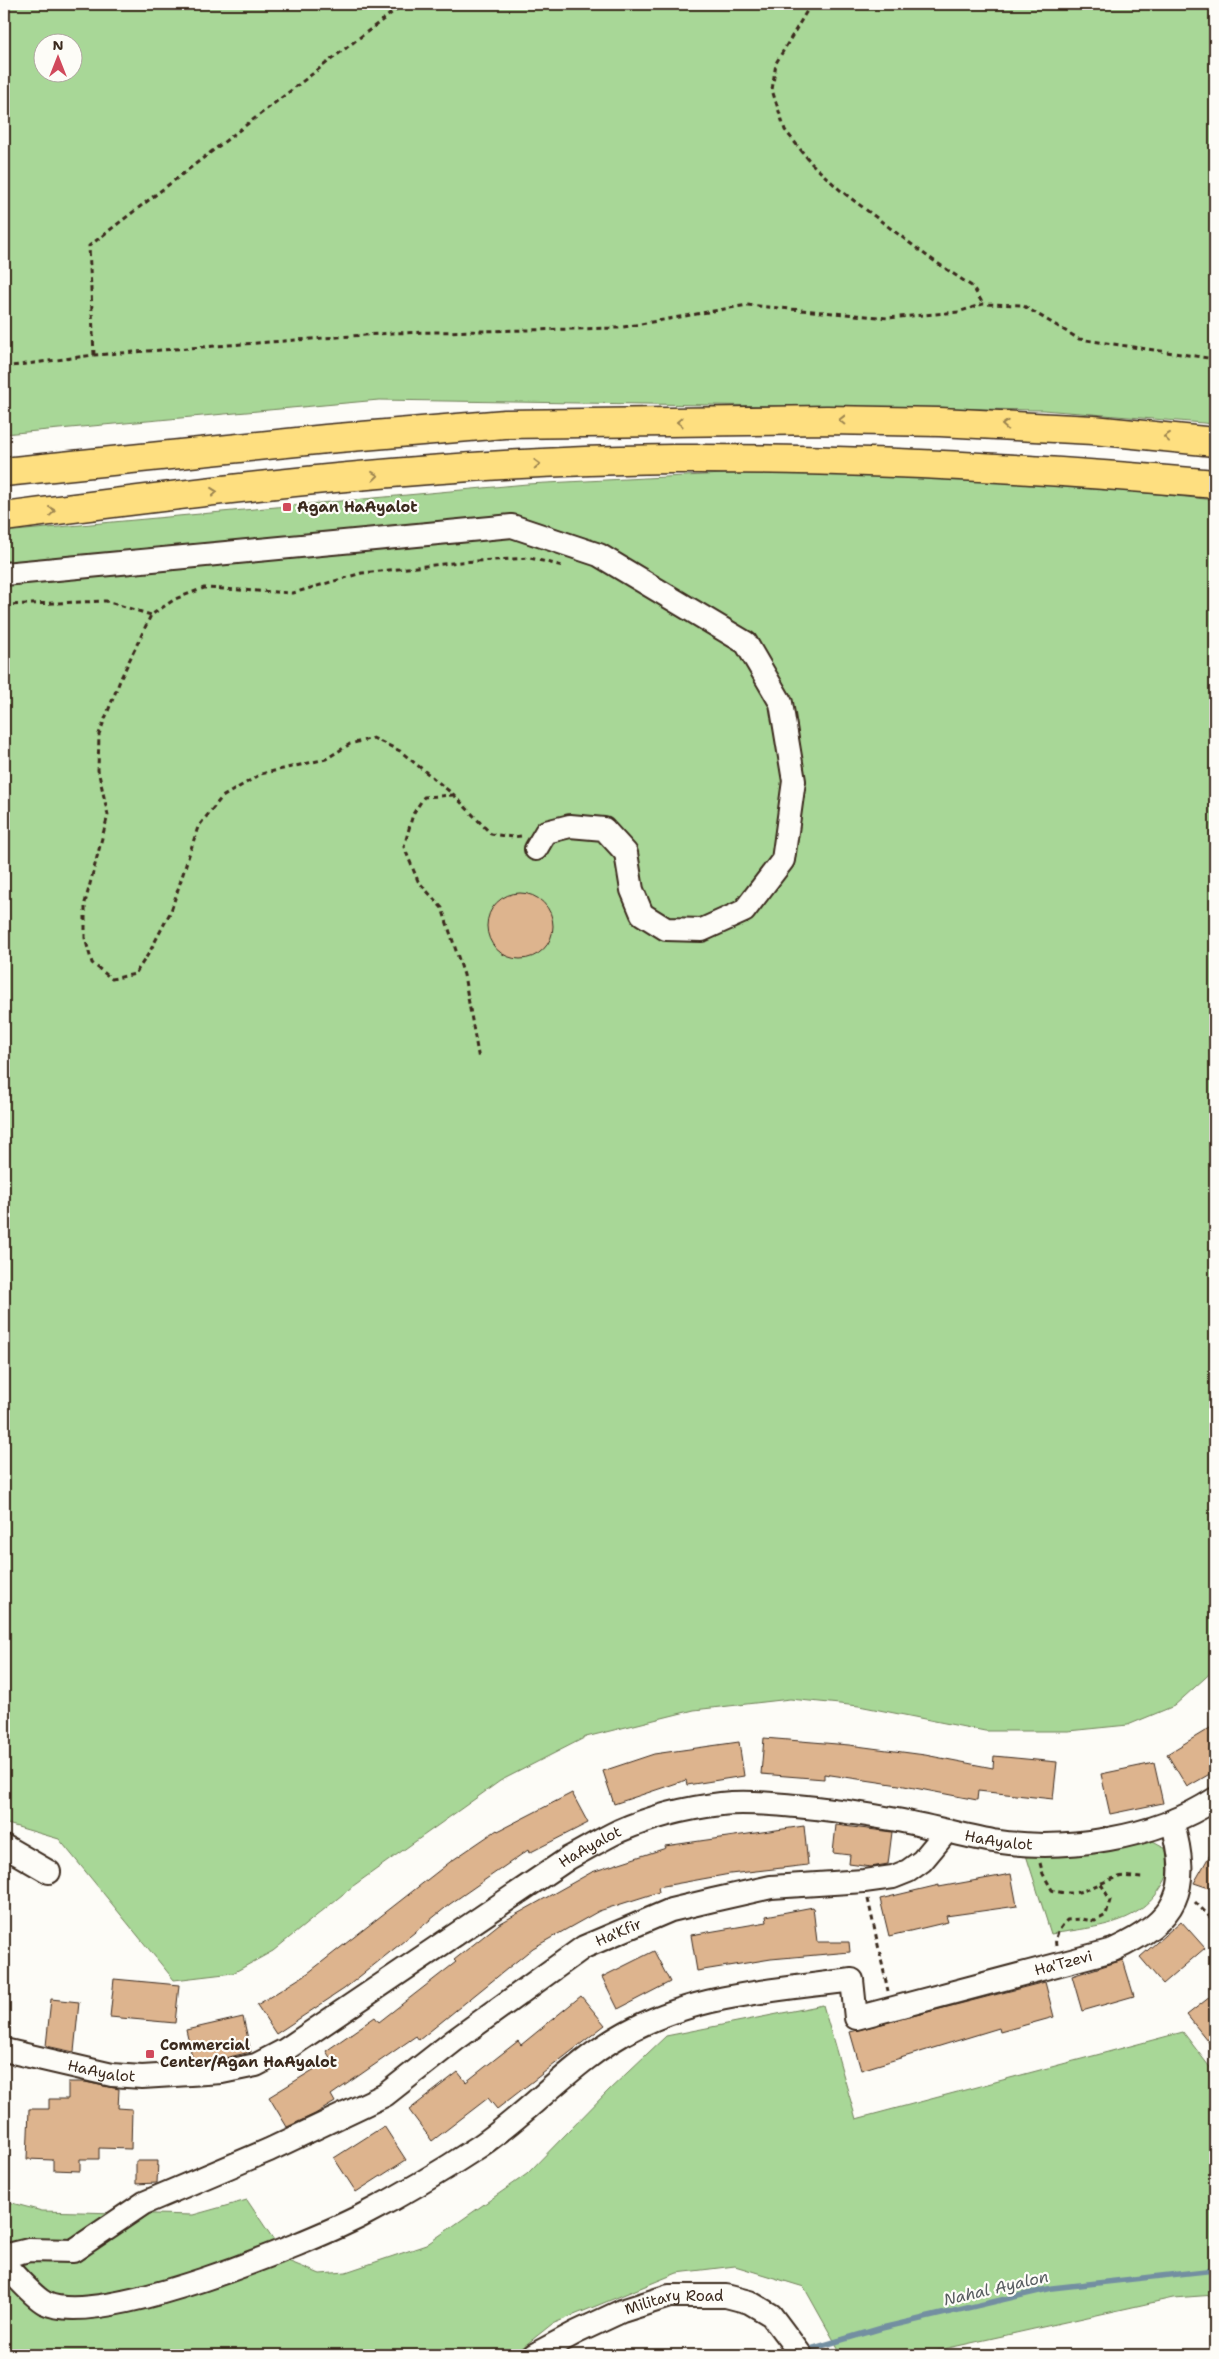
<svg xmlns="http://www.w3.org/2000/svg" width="1219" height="2359" font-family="'Shantell Sans',sans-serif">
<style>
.green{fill:#a8d797;stroke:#72805a;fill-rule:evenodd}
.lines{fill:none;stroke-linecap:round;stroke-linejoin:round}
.stream{stroke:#738fa1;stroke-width:5.5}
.building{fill:#ddb48e;stroke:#3b2a1e}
.minor-casing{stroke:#3b2a1e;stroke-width:26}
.highway-casing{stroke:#3b2a1e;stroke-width:31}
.path{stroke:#3b2a1e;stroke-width:3;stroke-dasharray:5 4;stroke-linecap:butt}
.minor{stroke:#fdfcf7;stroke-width:22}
.highway{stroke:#fedf80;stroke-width:28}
.oneway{stroke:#9c844f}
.poi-dot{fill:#d1495b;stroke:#fdfcf7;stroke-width:2}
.labels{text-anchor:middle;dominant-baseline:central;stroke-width:4.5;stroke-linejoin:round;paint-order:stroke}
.poi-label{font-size:15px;font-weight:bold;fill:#3b2a1e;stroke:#fdfcf7;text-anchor:start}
.street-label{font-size:15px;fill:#3b2a1e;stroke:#fdfcf7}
.water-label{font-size:16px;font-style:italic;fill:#575c5f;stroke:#fdfcf7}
</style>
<rect width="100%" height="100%" fill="#fdfcf7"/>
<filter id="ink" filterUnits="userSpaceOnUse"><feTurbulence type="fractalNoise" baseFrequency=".02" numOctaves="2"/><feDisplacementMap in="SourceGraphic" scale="10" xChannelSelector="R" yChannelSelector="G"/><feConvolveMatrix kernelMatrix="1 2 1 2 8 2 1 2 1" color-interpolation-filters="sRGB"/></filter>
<g filter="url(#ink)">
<g class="green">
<path d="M4 4H1215V424L1043 410 379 400 4 434ZM42 42H72V72H42Z"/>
<polygon points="882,466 1215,500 1215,1669 1174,1706 1128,1725 1068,1731 985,1731 859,1706 790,1699 694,1710 586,1737 500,1781 353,1886 273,1951 233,1973 174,1980 59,1839 4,1823 4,532 527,484"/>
<path d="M1153 1841 1164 1847 1172 1864C1151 1925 1106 1925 1051 1934L1026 1855 1069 1856Z"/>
<polygon points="823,2005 856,2119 1183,2032 1215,2074 1215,2295 1173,2298 917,2355 842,2355 804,2287 735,2266 677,2273 552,2324 513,2355 4,2355 4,2201 42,2211 193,2215 247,2200 288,2261 320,2274 346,2272 426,2245 527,2174 609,2090 666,2036"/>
</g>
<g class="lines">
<polyline class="stream" points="804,2351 882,2328 1052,2288 1215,2270"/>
</g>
<g class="building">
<circle cx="520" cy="926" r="33"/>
<polygon points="1215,1725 1215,1771 1187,1787 1167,1754"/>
<polygon points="764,1738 849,1745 925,1755 993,1768 994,1756 1057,1762 1053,1799 978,1791 977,1800 899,1785 824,1774 824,1779 761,1774"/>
<polygon points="739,1742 744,1776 687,1785 686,1780 614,1804 603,1771 654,1754"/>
<polygon points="1154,1763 1163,1803 1110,1814 1101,1774"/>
<polygon points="572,1793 588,1823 529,1853 528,1850 450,1904 344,1989 276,2034 257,2005 308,1973 450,1862 497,1830 498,1831"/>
<polygon points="836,1825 892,1832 888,1864 871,1867 849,1864 850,1855 833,1853"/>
<polygon points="804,1826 808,1865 730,1874 658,1887 659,1892 599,1911 533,1948 419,2040 416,2036 331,2095 335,2102 315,2114 287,2127 269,2097 331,2059 326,2051 375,2017 379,2022 456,1962 454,1960 499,1924 592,1872 666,1848 665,1846"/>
<polygon points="1215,1846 1215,1890 1194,1883"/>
<polygon points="1011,1874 1017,1906 946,1916 948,1922 889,1936 880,1899 939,1885 939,1887"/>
<polygon points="813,1907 817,1942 849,1942 850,1952 771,1959 697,1971 691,1935 767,1922 766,1916"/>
<polygon points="1181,1921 1205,1948 1163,1984 1140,1957"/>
<polygon points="654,1951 670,1982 618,2009 602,1977"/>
<polygon points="1123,1960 1134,1996 1082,2011 1072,1976"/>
<polygon points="114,1979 179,1985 175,2023 110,2017"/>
<polygon points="1045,1982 1054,2017 1000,2032 999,2028 861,2070 850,2032"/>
<polygon points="1215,1993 1215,2050 1187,2015"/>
<polygon points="581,1996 605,2025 497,2109 488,2098 432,2141 409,2110 458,2072 466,2082 518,2041 521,2045"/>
<polygon points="51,1999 79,2002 74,2052 46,2046"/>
<polygon points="243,2017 251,2052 220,2059 193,2061 186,2030"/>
<polygon points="68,2082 85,2082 119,2089 118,2108 132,2109 131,2149 99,2148 99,2159 80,2159 80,2171 53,2170 53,2160 27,2159 29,2109 49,2109 49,2099 68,2099"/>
<polygon points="384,2126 406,2160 356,2192 334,2158"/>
<polygon points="136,2161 158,2161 157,2183 136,2184"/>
</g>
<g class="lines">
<defs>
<g id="minor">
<polyline points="4,574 512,526 599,555 746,643 781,703 794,781 783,860 744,911 702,930 666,929 642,914 632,890 626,853 604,829 570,826 546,832 536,849"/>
<polyline points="4,1846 49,1872"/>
<path id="s1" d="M4 2050 112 2075 142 2077 222 2072 256 2065 285 2050 569 1858C586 1849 602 1839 619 1831 651 1817 687 1808 721 1804 745 1801 772 1804 796 1806 830 1809 864 1814 897 1820 929 1826 961 1835 993 1841 1064 1852 1155 1839 1215 1799"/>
<path id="s2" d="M4 2256 29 2250 73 2251 144 2203 269 2150 385 2095 455 2040 584 1947 671 1910 713 1900 771 1887 864 1881 893 1877 908 1871 922 1861 947 1831"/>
<path id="s3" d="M4 2264C15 2275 32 2296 45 2303 98 2330 307 2243 361 2216 402 2195 442 2171 480 2146 534 2109 576 2057 635 2028 702 1994 778 1990 852 1980L856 2018 1113 1950C1178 1920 1192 1890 1172 1821"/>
<path id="s4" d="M534 2355 577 2332 622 2311 669 2296H726L749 2302 771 2315 801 2355"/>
</g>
<g id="highway">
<polyline points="4,472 326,439 505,424 827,420 940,422 1093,430 1215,442"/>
<path d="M4 517C225 488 449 461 673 459 854 458 1035 468 1215 484"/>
</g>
</defs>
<use href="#minor" class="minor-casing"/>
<use href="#highway" class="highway-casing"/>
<g class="path">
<polyline points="811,4 776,63 772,90 785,130 812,164 840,190 927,256 973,287 983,304"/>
<polyline points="94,355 89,246 398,8 397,4"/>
<polyline points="4,367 94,355 392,333 618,328 747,305 888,318 958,312 983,304 1022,305 1079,339 1215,359"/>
<polyline points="4,605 106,601 151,615"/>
<polyline points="454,795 424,797 413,814 404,847 418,881 442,908 464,975 479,1060"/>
<polyline points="521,836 513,837 491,834 454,795 400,751 373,738 350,744 326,759 261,774 222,797 198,827 171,911 149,953 135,974 112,979 92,963 85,938 85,903 108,815 98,770 99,734 121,678 151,615 175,599 204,588 293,593 362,573 460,562 530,558 563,566"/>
<path d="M1040 1863 1043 1874 1052 1890C1081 1900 1093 1883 1119 1877 1126 1875 1136 1878 1143 1878"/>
<polyline points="868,1899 888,1991"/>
<polyline points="1195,1902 1215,1922"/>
<path d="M1056 1946C1054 1936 1060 1928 1067 1920L1081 1919 1095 1921 1106 1915 1110 1900 1101 1884"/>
</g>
<use href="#minor" class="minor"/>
<use href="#highway" class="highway"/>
</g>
<defs><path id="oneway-chevron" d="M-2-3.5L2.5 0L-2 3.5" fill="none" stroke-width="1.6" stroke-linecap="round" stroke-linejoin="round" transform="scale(1.25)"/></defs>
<g class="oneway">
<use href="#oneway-chevron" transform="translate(842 420) rotate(-179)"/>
<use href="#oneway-chevron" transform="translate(680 422) rotate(179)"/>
<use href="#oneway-chevron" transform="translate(1005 425) rotate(-177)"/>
<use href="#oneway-chevron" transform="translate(1167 437) rotate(-174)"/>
<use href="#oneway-chevron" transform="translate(537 464) rotate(-2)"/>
<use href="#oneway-chevron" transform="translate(375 476) rotate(-6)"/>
<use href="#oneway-chevron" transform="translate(214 492) rotate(-6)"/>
<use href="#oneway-chevron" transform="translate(52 511) rotate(-7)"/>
</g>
</g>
<g class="poi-dot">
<rect x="282" y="502" width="10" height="10" rx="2.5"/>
<rect x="145" y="2049" width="10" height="10" rx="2.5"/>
</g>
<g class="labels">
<g class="poi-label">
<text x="297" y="507">Agan HaAyalot</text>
<text x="160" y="2045">Commercial<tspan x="160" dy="17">Center/Agan HaAyalot</tspan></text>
</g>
<g class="street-label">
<text stroke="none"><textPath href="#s1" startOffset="1075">HaAyalot</textPath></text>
<text stroke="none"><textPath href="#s1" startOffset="655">HaAyalot</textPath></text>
<text stroke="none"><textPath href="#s2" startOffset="705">Ha'Kfir</textPath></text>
<text stroke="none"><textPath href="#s3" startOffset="1199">Ha'Tzevi</textPath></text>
<text stroke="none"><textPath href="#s1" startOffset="100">HaAyalot</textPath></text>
<text stroke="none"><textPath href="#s4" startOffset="152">Military Road</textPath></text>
</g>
<g class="water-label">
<text transform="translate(996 2288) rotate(-13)">Nahal Ayalon</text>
</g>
</g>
<rect width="1219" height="2359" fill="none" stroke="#fdfcf7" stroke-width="20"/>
<rect x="10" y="10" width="1199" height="2339" fill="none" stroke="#3b2a1e" stroke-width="2" filter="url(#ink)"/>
<g transform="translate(58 58)"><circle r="24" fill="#fdfcf7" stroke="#afa8a0"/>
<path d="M0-4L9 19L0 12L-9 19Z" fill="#d1495b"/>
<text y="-8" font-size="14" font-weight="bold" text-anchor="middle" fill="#3b2a1e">N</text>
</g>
</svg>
